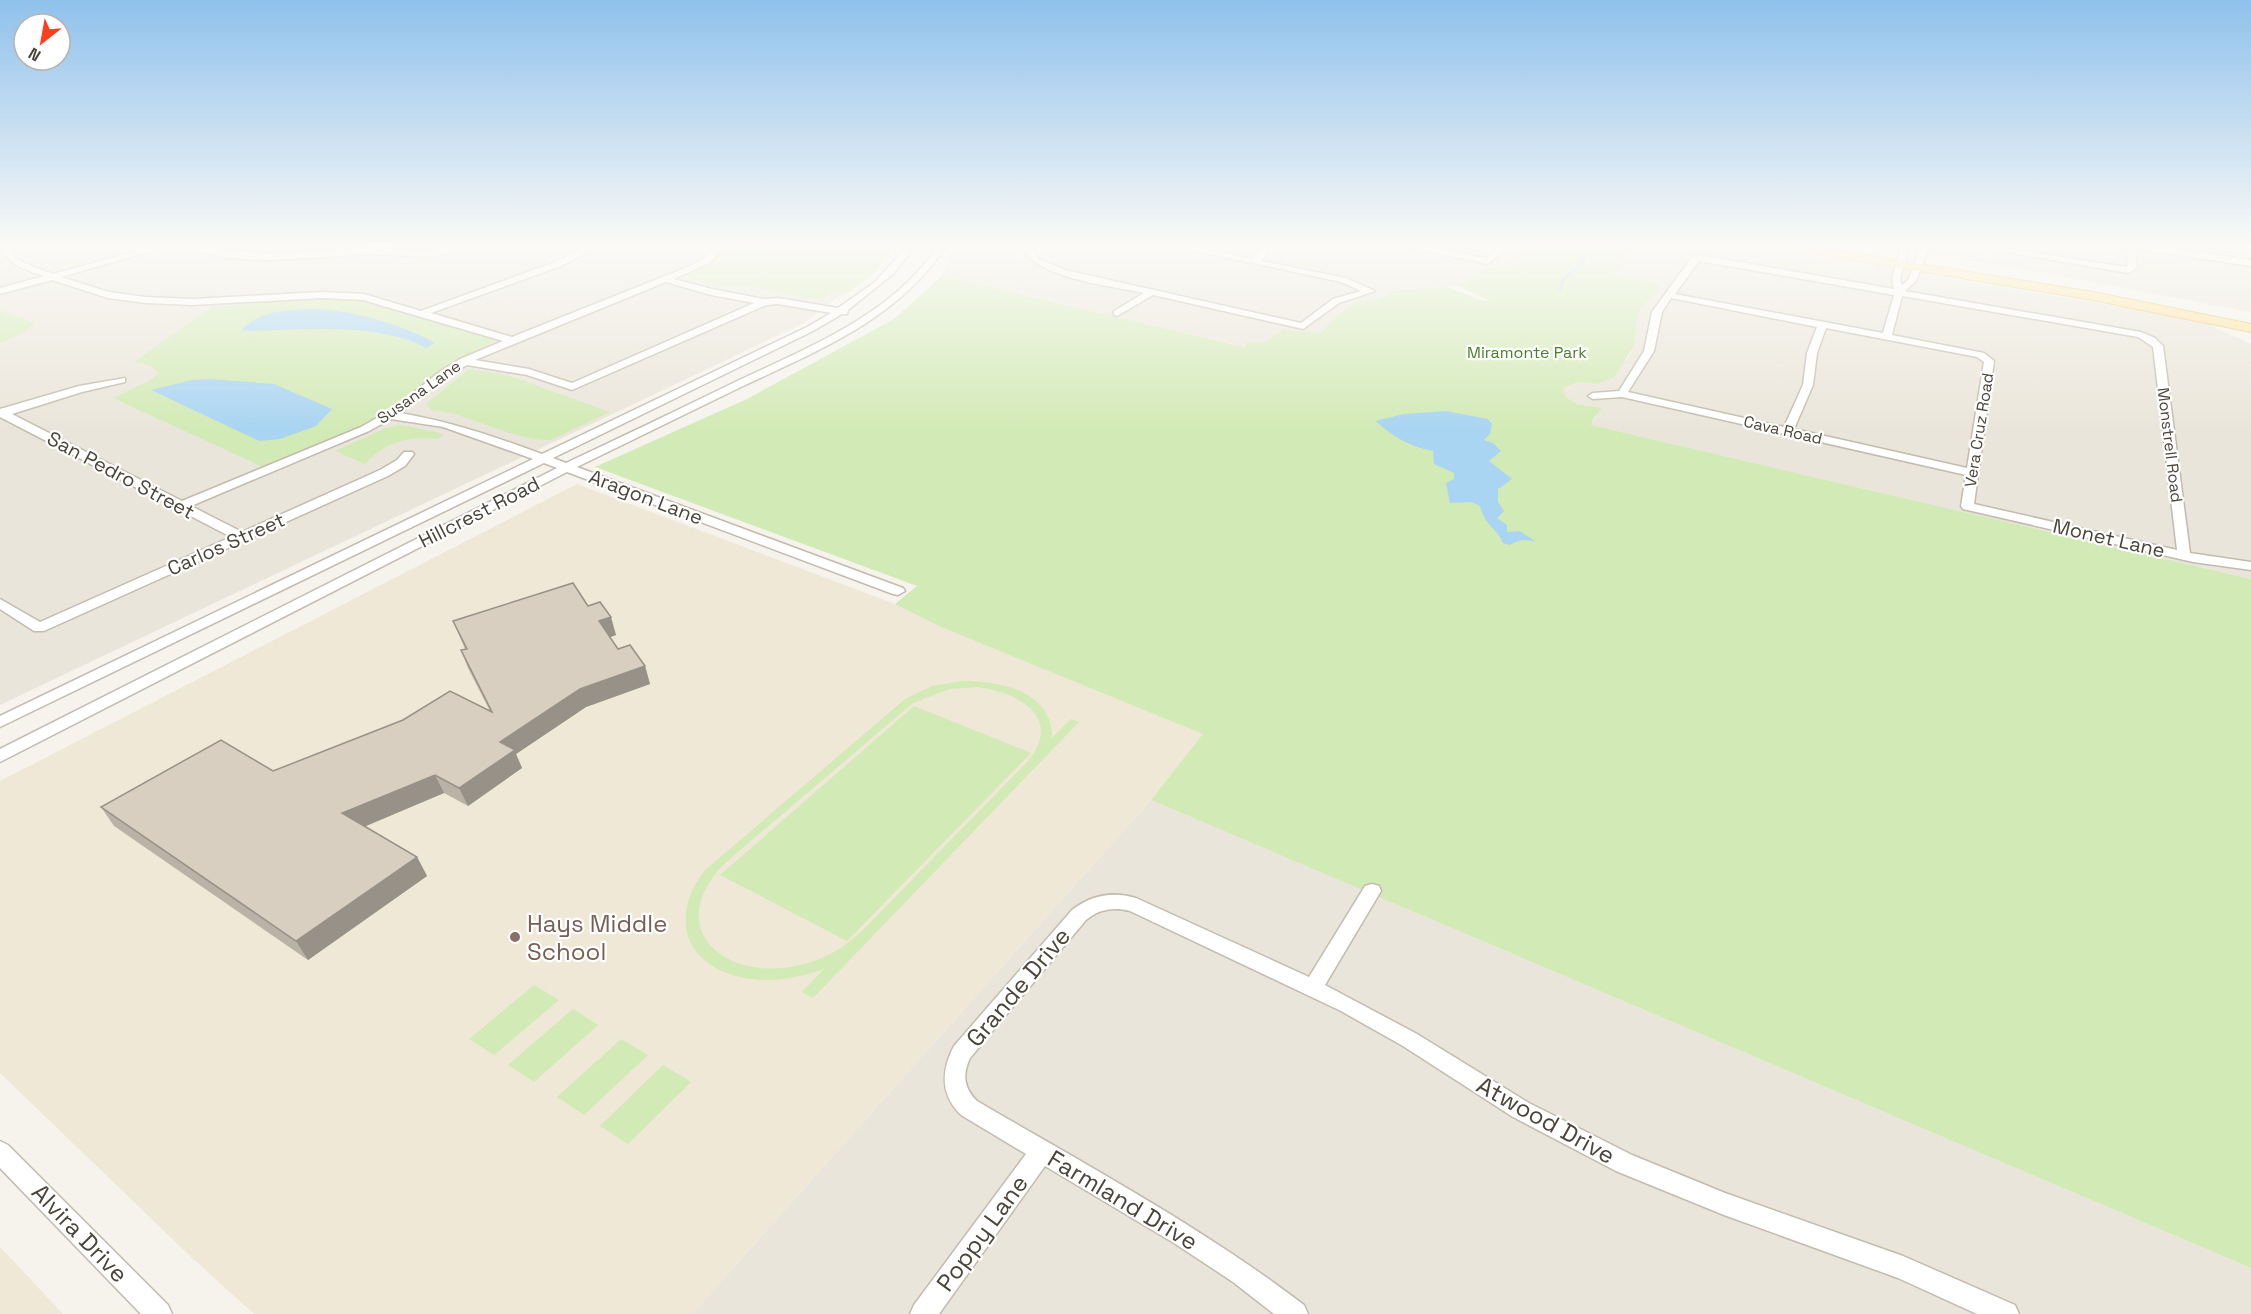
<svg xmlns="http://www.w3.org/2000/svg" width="2251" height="1314" font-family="'Space Grotesk',sans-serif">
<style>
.residential{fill:#eae5da}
.education{fill:#efe8d6}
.green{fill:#d2eab5;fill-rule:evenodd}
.water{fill:#a9d4f2}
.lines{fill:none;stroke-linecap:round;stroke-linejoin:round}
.stream{stroke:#a9d4f2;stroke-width:3}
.minor-casing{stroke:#c2bbae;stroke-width:3}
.major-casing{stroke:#e6c16a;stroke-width:2}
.minor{fill:#fff;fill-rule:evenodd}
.major{fill:#ffe39c;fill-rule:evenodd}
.wall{fill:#bab2a6}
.shaded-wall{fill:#979187}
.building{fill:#d8cfc1;stroke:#979187;stroke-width:1.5}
.education-dot{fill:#8d6e63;stroke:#fff;stroke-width:2}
.labels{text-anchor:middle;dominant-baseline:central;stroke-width:4.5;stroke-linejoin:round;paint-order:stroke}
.far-park-label{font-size:16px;fill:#4a7f2a;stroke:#fff}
.far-street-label{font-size:16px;fill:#4b4439;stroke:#fff}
.street-label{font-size:20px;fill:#4b4439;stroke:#fff}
.near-education-label{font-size:24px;fill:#785e54;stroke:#fff;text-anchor:start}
.near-street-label{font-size:24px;fill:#4b4439;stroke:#fff}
</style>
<rect width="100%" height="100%" fill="#f6f3ec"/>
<g class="residential">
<polygon points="0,247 891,247 849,292 836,298 804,323 0,705 0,311 36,326 0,310"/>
<polygon points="952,247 1525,247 1511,268 1485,268 1458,286 1392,291 1388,296 1378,300 1364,301 1331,323 1320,333 1303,332 1267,346 1245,347 942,276"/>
<polygon points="1631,247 1764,247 2128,308 2207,324 2251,344 2251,579 1591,425 1601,408 1577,404 1566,397 1563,388 1578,382 1597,384 1628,358 1634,346 1637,320 1640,309 1657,293 1661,284 1614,276 1622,258"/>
<polygon points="1887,247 2251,247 2251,312 2038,272"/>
<polygon points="1151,800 2251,1268 2251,1314 692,1314"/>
</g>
<g class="education">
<polygon points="577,484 895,604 941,627 1204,734 1151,800 692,1314 254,1314 190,1256 0,1073 0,781"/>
<polygon points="0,1247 63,1314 0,1314"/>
</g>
<g class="green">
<polygon points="729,247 893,247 874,273 849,292 834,293 818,300 750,286 717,286 681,276 715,261"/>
<path d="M1525 247H1631L1622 258 1614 275 1661 284 1657 293 1640 309 1637 320 1634 346 1614 377 1597 384 1578 382 1563 388 1566 397 1577 404 1602 408 1594 418 1591 425 2251 579V1268L1151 800 1203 734 941 627 895 604 917 586 595 467 747 399 894 319 942 276 1244 347 1247 345 1244 343H1263L1284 330 1320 333C1330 324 1341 311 1353 304 1366 297 1381 303 1392 291L1448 287 1483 301H1490L1458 286 1486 268H1511Z"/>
<polygon points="320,297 364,301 498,340 457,360 394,408 371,422 265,468 113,398 149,381 159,373 149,365 134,362 212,307"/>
<polygon points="0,310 34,324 23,333 0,343"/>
<path d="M469 369 508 375 610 412 550 440C516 442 466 412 431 410L426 404Z"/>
<path d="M401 425 443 434 438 439C409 435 385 442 365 464L335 451 386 428Z"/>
<path d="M963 681C1000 681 1053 691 1052 738L1071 719 1079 722 813 998 802 992 824 969C803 976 783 981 761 980 694 976 663 927 704 871L905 699 932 686ZM977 687C1018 692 1064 717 1028 761L861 932C843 948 824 960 800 965 727 983 660 930 725 863L913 703 949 689Z"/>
<polygon points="914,706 1031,753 847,941 720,875"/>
<polygon points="534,985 559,1000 494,1055 469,1039"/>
<polygon points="573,1009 598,1025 534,1082 508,1065"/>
<polygon points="621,1039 648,1055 584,1115 557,1097"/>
<polygon points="663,1065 691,1082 628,1144 600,1126"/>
</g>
<g class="water">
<path d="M313 309C349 309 404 325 435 343L426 348C376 321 300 330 244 331L242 329C262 310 287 310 313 309Z"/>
<polygon points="210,379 274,384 332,409 316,426 280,439 259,441 151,390 192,380"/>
<path d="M1446 411 1488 419 1492 424 1490 434 1484 440 1493 443 1501 451 1489 461 1512 479 1498 489V502L1504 511 1497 518 1507 525V532L1520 531 1536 542C1526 539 1519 539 1510 545L1503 543C1496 527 1485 526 1480 506L1471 502 1450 503 1446 483 1454 479V473L1434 464 1433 451C1406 445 1396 438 1375 421L1404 414Z"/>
</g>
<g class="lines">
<polyline class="stream" points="1560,289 1564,279 1584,261 1584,247"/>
<defs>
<g id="minor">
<path d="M2 247H10L13 255 24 263 53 274 152 247H166L61 277 109 292 146 297 192 299 321 292 364 294 421 311 555 262 586 247H597L561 266 431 313 512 337 690 266 703 259 717 247H726L709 263 674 279 712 289 764 299 778 298 838 308 875 282 906 247H914L893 274 848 310 847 314H842L813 331 553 458 566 463C621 437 676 411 731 384 802 350 892 316 937 247H945C899 319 815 352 741 387 686 414 632 440 577 467L903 588 905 591 898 595 893 594 567 472 0 762V749L557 468 544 463 0 727V716L533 459 443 427 391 419 369 431 191 506 242 532 380 470 397 460 404 452H412L414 454 405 466 388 476 44 631H34L0 609V599L40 622 231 537 0 417V409L79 386 125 378V382L82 392 12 414 182 501 361 427 396 407 438 373 460 359 503 341 363 300 321 298 192 305 146 303 108 298 52 280 0 294V288L44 276C26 270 8 266 2 247ZM666 282 711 295 754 303 572 383 529 369 475 360ZM778 304 831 313 807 327 542 454C493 436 452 422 400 413L446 377 467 365 527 375 572 390 766 305Z"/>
<path d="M193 247 264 254 377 248 427 251 459 247C437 264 400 253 374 254 331 255 227 270 193 247Z"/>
<path d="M1022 247H1030L1039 259 1065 270 1301 323 1333 299 1361 291 1341 282 1178 247H1195L1252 259 1263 247H1271L1261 261 1346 278 1375 291 1339 303 1303 329 1153 295 1117 316 1114 315V311L1144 293C1112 286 1037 279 1022 247Z"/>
<polygon points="1407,247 1425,247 1486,258 1499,247 1508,247 1488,264"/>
<path d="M1901 247H1909L1900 279 1902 285 1908 280 1921 247H1929L1916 281 1905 291 2141 332 2155 338 2163 346 2190 553 2251 562V570L2193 562 1963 509 1961 506 1966 475 1622 397 1593 399 1588 396 1593 393 1619 391 1644 351 1652 312 1692 257 1699 255 1894 289 1892 279ZM1699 261 1894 295 1883 333 1675 294ZM1902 296 2138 337 2153 347 2177 550 1974 504 1994 361 1984 353 1892 335ZM1671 298 1817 327 1807 353 1803 385 1784 427 1628 392 1654 351 1662 312ZM1826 328 1977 357 1984 362 1967 468 1794 429 1813 385 1817 353Z"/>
<polygon points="1977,247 1997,247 2127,267 2128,247 2159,247 2251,260 2251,266 2138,249 2135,250 2137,268 2128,273"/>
<path d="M1372 884 1379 886 1381 891 1325 985 1417 1034 1529 1103 1632 1155 1725 1193 1903 1256 2015 1305 2019 1314H1977L1898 1278 1724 1215 1616 1171 1513 1117 1403 1046 1341 1011 1130 911C1113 907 1100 909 1086 920L970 1058C962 1075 964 1088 977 1101 1088 1166 1202 1227 1304 1305L1308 1314H1274L1233 1282 1174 1243 1045 1166 939 1314H910L914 1305 1026 1154 961 1115C940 1094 941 1071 954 1046L1072 910C1091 895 1113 891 1136 898L1309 977 1365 886Z"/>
<polygon points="0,1141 8,1145 168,1305 172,1314 141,1314 0,1168"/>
</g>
<polygon id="major" points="1789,247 1814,247 2093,292 2251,324 2251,332 2093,300 1794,250"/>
</defs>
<use href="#minor" class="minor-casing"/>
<use href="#major" class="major-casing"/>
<use href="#minor" class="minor"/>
<use href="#major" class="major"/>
</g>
<polygon class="wall" points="588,606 616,635 610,637 618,649 645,666 650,684 586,707 516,754 522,768 468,806 444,793 365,826 417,857 427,876 308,960 114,826 101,807 273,771 490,711 468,668 461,650 465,649 453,621"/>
<g class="shaded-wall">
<polygon points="611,617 616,635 605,639 599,621"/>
<polygon points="645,666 650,684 586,707 516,754 522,768 468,806 459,788 500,742 580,689"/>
<polygon points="435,775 444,793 352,832 342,813"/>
<polygon points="417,857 427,876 308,960 296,941"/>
</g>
<polygon class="building" points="573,583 588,606 600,602 611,617 599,621 618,649 630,645 645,666 580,689 500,742 515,750 459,788 435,775 342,813 417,857 296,941 101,807 221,740 273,771 403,720 450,691 492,712 461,650 467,649 453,621"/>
<linearGradient id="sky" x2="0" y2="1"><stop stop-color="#8fc1ec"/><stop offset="0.57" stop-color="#fbfaf6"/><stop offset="1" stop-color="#fbfaf6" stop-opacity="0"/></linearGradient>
<rect width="2251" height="431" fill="url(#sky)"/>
<circle class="education-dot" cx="515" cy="937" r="6"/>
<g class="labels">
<g class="far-park-label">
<text x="1527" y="352">Miramonte Park</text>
</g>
<g class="far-street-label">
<text transform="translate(419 392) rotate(-35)">Susana Lane</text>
<text transform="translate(1783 430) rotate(13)">Cava Road</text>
<text transform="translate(1979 430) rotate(-81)">Vera Cruz Road</text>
<text transform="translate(2170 445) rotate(83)">Monstrell Road</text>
</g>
<g class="street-label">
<text transform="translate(121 475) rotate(28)">San Pedro Street</text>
<text transform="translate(646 497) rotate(21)">Aragon Lane</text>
<text transform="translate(479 512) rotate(-27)">Hillcrest Road</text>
<text transform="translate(2109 538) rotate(13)">Monet Lane</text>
<text transform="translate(226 544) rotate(-24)">Carlos Street</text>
</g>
<g class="near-education-label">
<text x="527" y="923">Hays Middle<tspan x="527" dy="28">School</tspan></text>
</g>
<g class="near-street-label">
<text transform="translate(1018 987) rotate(-50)">Grande Drive</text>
<text transform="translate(1546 1120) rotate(29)">Atwood Drive</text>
<text transform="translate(1123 1200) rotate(31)">Farmland Drive</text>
<text transform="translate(80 1233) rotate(46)">Alvira Drive</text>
<text transform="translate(982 1233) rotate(-54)">Poppy Lane</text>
</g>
</g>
<g transform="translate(42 42) rotate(211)"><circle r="28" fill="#ffffff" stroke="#b7b4b0" stroke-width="1.5"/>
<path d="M0-4.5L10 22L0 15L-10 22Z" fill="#fc3f1d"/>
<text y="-9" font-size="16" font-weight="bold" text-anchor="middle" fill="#4b4439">N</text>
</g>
</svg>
